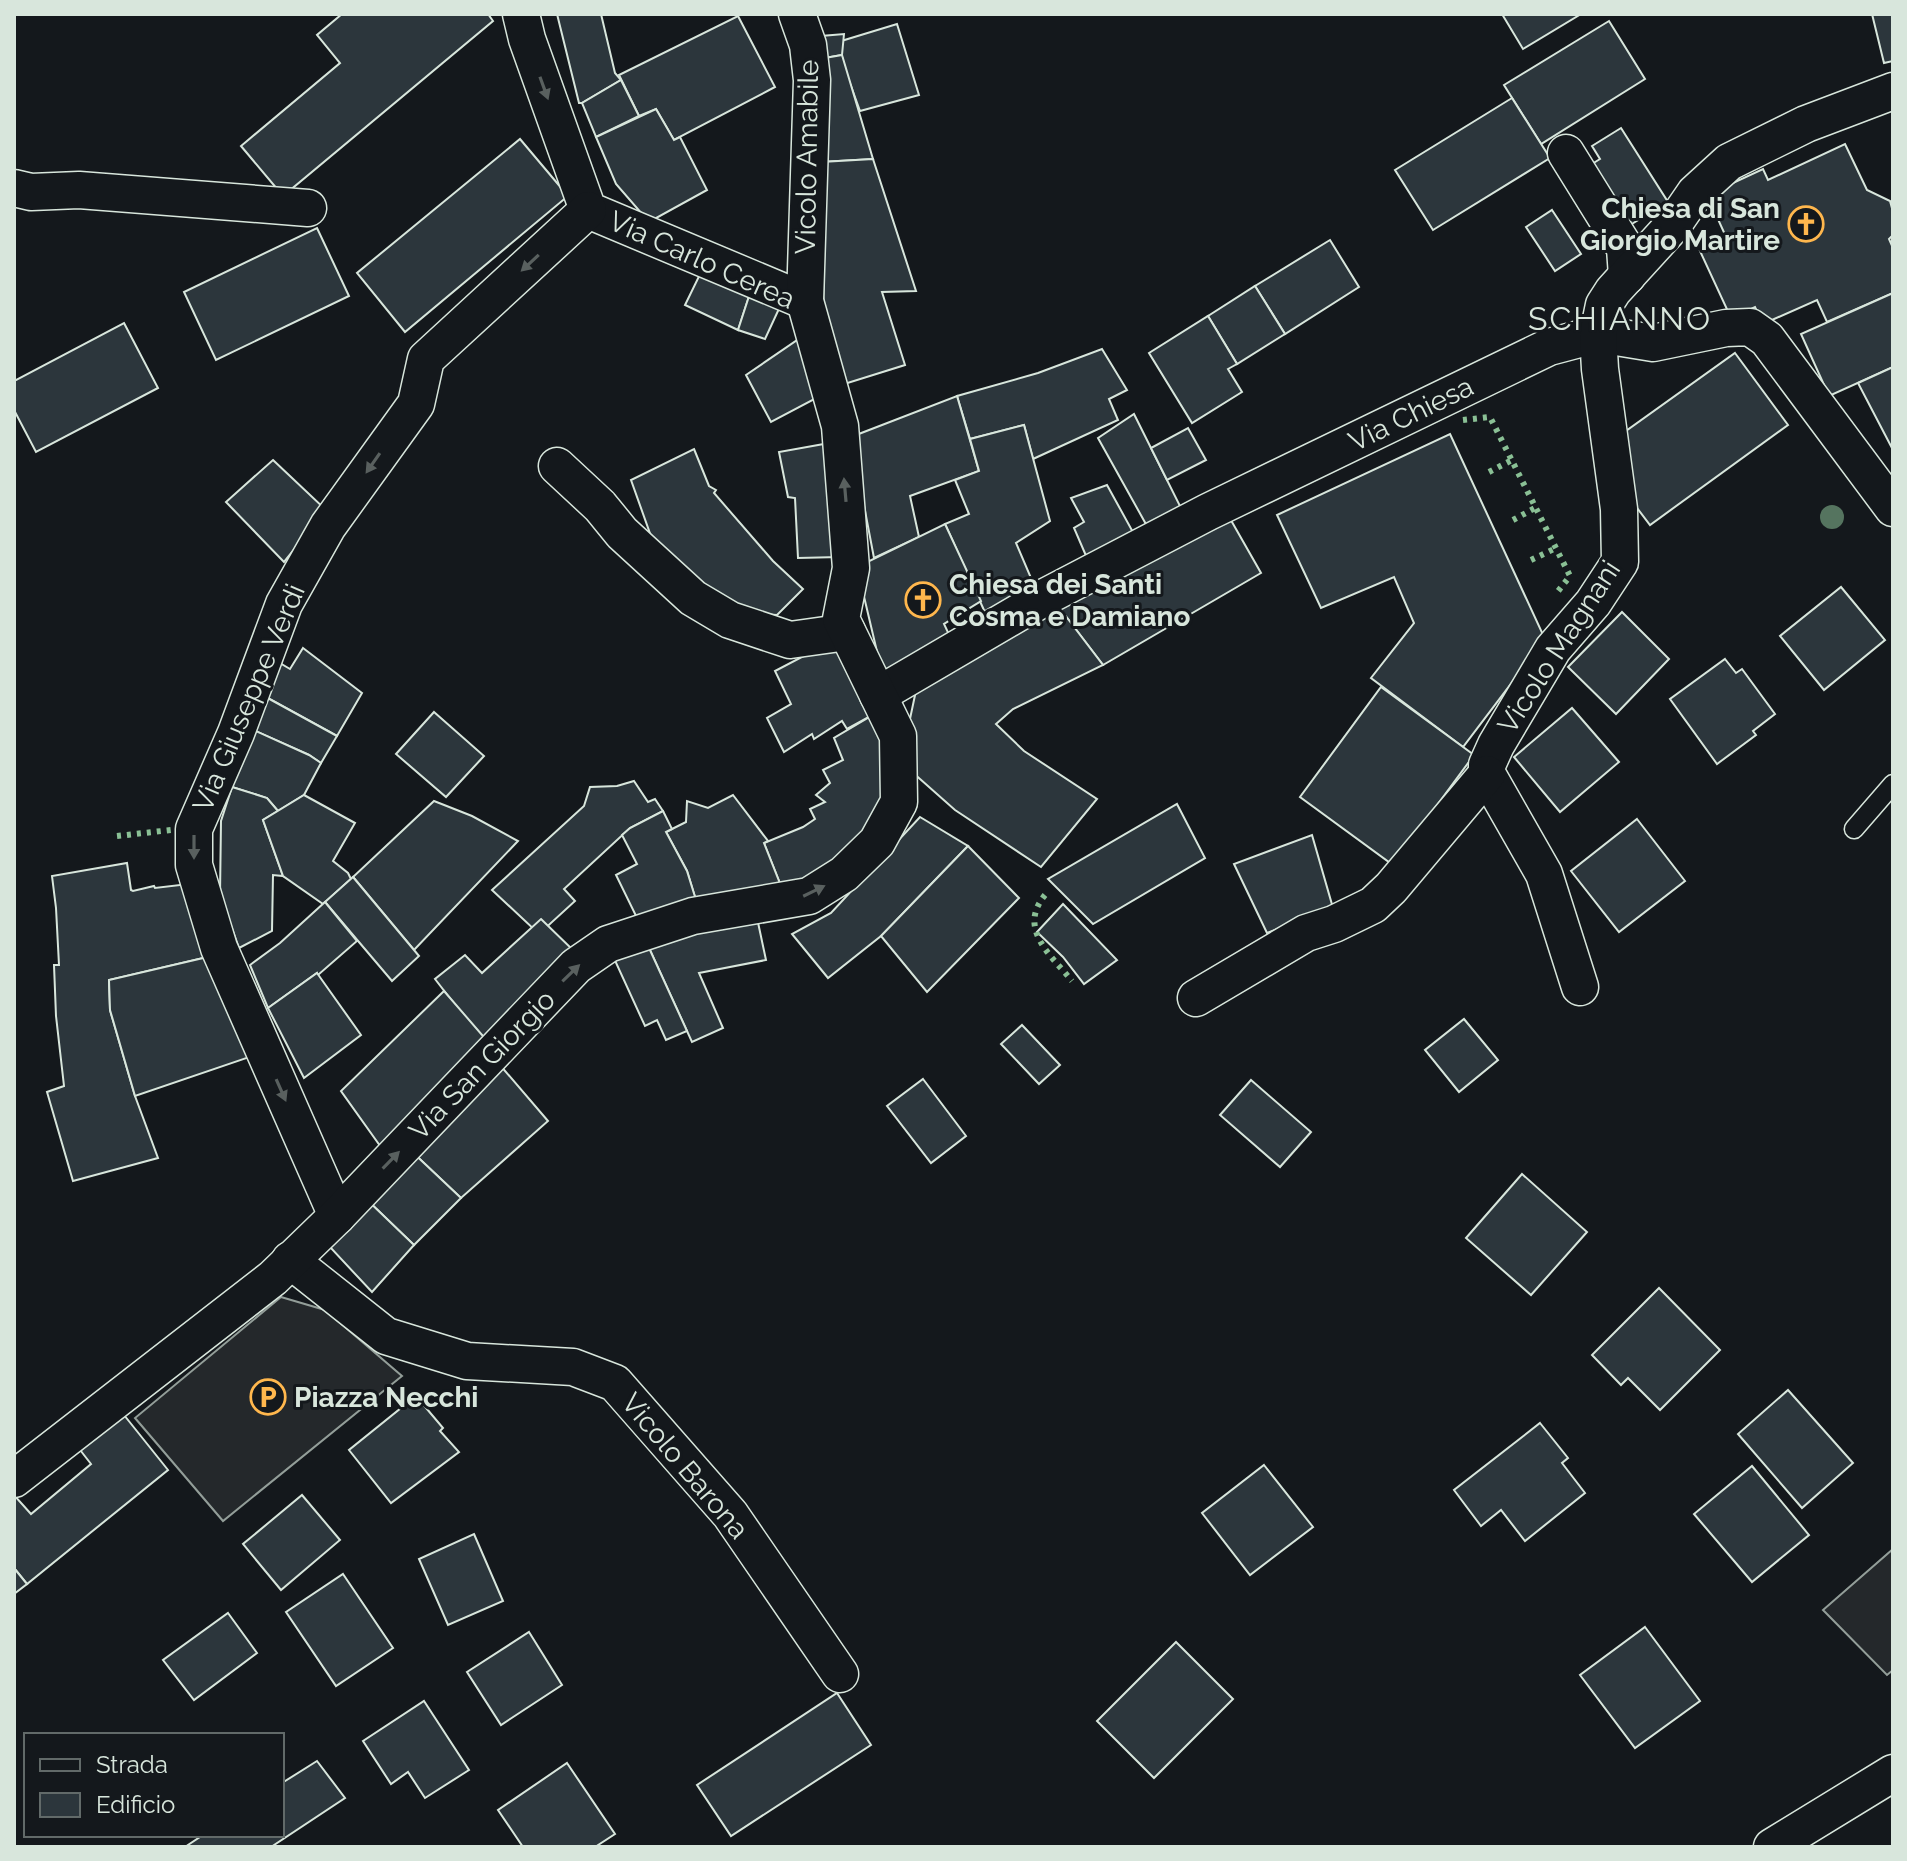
<svg xmlns="http://www.w3.org/2000/svg" width="1907" height="1861" font-family="Raleway,sans-serif">
<style>
.parking{fill:#24282b;stroke:#939e99;stroke-width:2}
.building{fill:#2c363c;stroke:#d8e6dc;stroke-width:2}
.lines{fill:none;stroke-linecap:round;stroke-linejoin:round}
.lane-casing{stroke:#d8e6dc;stroke-width:21}
.street-casing{stroke:#d8e6dc;stroke-width:39}
.lane{stroke:#14181c;stroke-width:18}
.street{stroke:#14181c;stroke-width:36}
.hedge{stroke:#8ac095;stroke-width:6;stroke-dasharray:4 6;stroke-linecap:butt}
.tree{fill:#55745f}
.oneway{fill:#59605f}
.labels{text-anchor:middle;dominant-baseline:central;stroke-width:6;stroke-linejoin:round;paint-order:stroke}
.street-label{font-size:28px;fill:#d8e6dc;stroke:#14181c}
.poi-label{font-size:28px;font-weight:bold;fill:#d8e6dc;stroke:#14181c;text-anchor:start}
.quarter-label{font-size:32px;letter-spacing:2px;fill:#d8e6dc;stroke:#14181c}
</style>
<rect width="100%" height="100%" fill="#14181c"/>
<g class="parking">
<polygon points="281,1297 325,1310 402,1376 223,1521 135,1418"/>
<polygon points="1893,1549 1893,1670 1887,1675 1823,1610"/>
</g>
<g class="building">
<polygon points="342,14 488,14 493,21 283,196 241,146 340,63 317,35"/>
<polygon points="557,14 601,14 615,73 621,80 582,103 579,103"/>
<polygon points="1502,14 1581,14 1523,49"/>
<polygon points="1872,14 1893,14 1893,61 1884,63"/>
<polygon points="738,16 775,87 674,140 656,109 639,116 619,75"/>
<polygon points="1609,21 1645,79 1541,144 1504,85"/>
<polygon points="897,24 919,95 860,111 847,75 838,42"/>
<polygon points="844,34 842,55 819,59 821,36"/>
<polygon points="842,55 873,159 821,162 819,59"/>
<polygon points="621,80 639,116 596,137 582,103"/>
<polygon points="1512,98 1550,158 1433,230 1395,170"/>
<polygon points="656,109 674,140 680,137 707,190 649,222 616,184 596,137"/>
<polygon points="1621,128 1668,202 1617,233 1579,172 1600,159 1592,146"/>
<polygon points="520,139 568,196 405,332 357,273"/>
<polygon points="1845,144 1867,190 1890,201 1893,212 1893,235 1889,239 1893,248 1893,293 1827,322 1817,300 1763,324 1755,307 1731,318 1700,251 1727,239 1707,195 1763,169 1768,180"/>
<polygon points="873,159 916,291 882,292 905,365 838,386 823,310 825,221 821,162"/>
<polygon points="1552,210 1581,254 1555,271 1526,227"/>
<polygon points="317,228 349,296 216,360 184,292"/>
<polygon points="1330,240 1359,287 1285,334 1255,286"/>
<polygon points="705,264 753,284 738,330 685,305"/>
<polygon points="753,284 784,298 765,339 738,330"/>
<polygon points="1255,286 1285,334 1237,364 1208,316"/>
<polygon points="1893,293 1893,367 1829,396 1801,334"/>
<polygon points="1208,316 1237,364 1228,369 1242,392 1192,423 1149,353"/>
<polygon points="124,323 158,388 36,452 14,410 14,381"/>
<polygon points="809,332 824,394 771,422 746,375"/>
<polygon points="1102,349 1127,390 1109,399 1118,420 1033,459 1024,425 970,439 957,396 1038,373"/>
<polygon points="1735,353 1788,425 1650,525 1634,504 1619,436"/>
<polygon points="1893,367 1893,450 1858,383"/>
<polygon points="957,396 979,471 910,496 919,537 874,558 851,437"/>
<polygon points="1134,414 1180,506 1147,526 1098,438"/>
<polygon points="1024,425 1050,521 1016,543 1037,592 988,619 945,524 969,514 955,480 979,471 970,439"/>
<polygon points="1188,428 1206,460 1167,480 1151,448"/>
<polygon points="1450,434 1545,639 1463,747 1371,678 1414,623 1394,577 1321,608 1277,515"/>
<polygon points="835,442 839,557 798,558 795,498 788,497 779,452"/>
<polygon points="694,449 709,486 716,490 714,493 773,561 803,589 777,615 741,613 658,548 652,539 631,480"/>
<polygon points="273,460 326,510 284,562 226,502"/>
<polygon points="1107,485 1134,534 1087,558 1074,528 1084,522 1071,498"/>
<polygon points="1228,515 1261,573 1103,665 1052,598"/>
<polygon points="945,524 981,601 944,624 953,643 883,677 857,567"/>
<polygon points="1841,587 1885,640 1824,690 1780,636"/>
<polygon points="1052,598 1103,665 1013,709 996,724 1024,751 1097,799 1041,867 955,810 911,771 907,733 918,681"/>
<polygon points="1622,612 1669,659 1616,714 1568,667"/>
<polygon points="838,638 878,712 847,729 842,721 814,739 812,734 784,752 767,718 791,704 775,671"/>
<polygon points="303,648 362,693 337,736 264,696 278,662 290,669"/>
<polygon points="1725,659 1736,673 1742,669 1775,714 1753,731 1756,735 1717,764 1670,699"/>
<polygon points="1381,687 1474,755 1393,865 1300,797"/>
<polygon points="264,696 337,736 321,763 309,755 249,728"/>
<polygon points="1572,708 1619,762 1560,812 1514,757"/>
<polygon points="434,712 484,756 446,797 396,754"/>
<polygon points="878,712 886,808 821,875 781,886 764,843 803,827 815,819 810,809 825,802 816,795 830,783 823,770 843,760 834,738"/>
<polygon points="249,728 309,755 321,763 304,795 278,811 267,798 232,787"/>
<polygon points="634,781 648,802 655,799 663,811 630,828 564,889 575,901 539,934 492,890 584,806 590,787 617,786"/>
<polygon points="232,787 267,798 278,811 263,820 283,876 273,875 272,931 239,948 220,895 221,821"/>
<polygon points="304,795 355,823 333,861 348,873 351,879 323,904 283,876 263,820"/>
<polygon points="733,795 768,841 764,843 781,886 698,907 687,871 666,832 686,822 687,801 708,808"/>
<polygon points="434,801 472,816 518,841 414,950 353,877"/>
<polygon points="1177,804 1205,858 1093,924 1048,879"/>
<polygon points="663,811 672,829 666,832 687,871 696,900 639,922 616,875 637,864 622,835 630,828"/>
<polygon points="920,817 968,846 881,936 828,978 792,934 831,913"/>
<polygon points="1637,819 1685,881 1619,932 1571,871"/>
<polygon points="1312,835 1333,908 1267,933 1234,864"/>
<polygon points="968,846 1019,898 927,992 881,936"/>
<polygon points="127,863 131,890 133,891 154,886 155,888 197,883 229,952 109,980 110,1010 135,1096 158,1158 73,1181 47,1092 64,1086 56,1016 54,965 59,965 56,908 52,876"/>
<polygon points="353,877 419,956 392,981 325,902"/>
<polygon points="325,902 357,941 318,975 317,973 268,1008 250,965 280,943"/>
<polygon points="1063,904 1117,960 1084,984 1063,957 1037,932"/>
<polygon points="756,913 766,960 699,973 723,1028 692,1042 644,937"/>
<polygon points="541,919 574,951 489,1043 466,1019 435,979 465,955 482,973"/>
<polygon points="644,937 687,1031 666,1040 657,1020 645,1026 612,954"/>
<polygon points="229,952 258,1054 135,1096 110,1010 109,980"/>
<polygon points="317,973 361,1035 304,1078 268,1008"/>
<polygon points="444,991 489,1043 383,1150 341,1091"/>
<polygon points="1464,1019 1498,1060 1459,1092 1425,1050"/>
<polygon points="1022,1025 1060,1065 1039,1084 1001,1044"/>
<polygon points="494,1058 548,1121 461,1198 407,1147"/>
<polygon points="923,1079 966,1136 931,1163 887,1106"/>
<polygon points="1251,1080 1311,1132 1280,1167 1220,1115"/>
<polygon points="407,1147 461,1198 414,1245 362,1195"/>
<polygon points="1522,1174 1587,1232 1531,1295 1466,1238"/>
<polygon points="362,1195 414,1245 372,1292 329,1246"/>
<polygon points="1659,1288 1720,1350 1660,1410 1628,1378 1621,1385 1592,1355"/>
<polygon points="1788,1390 1853,1463 1802,1508 1738,1434"/>
<polygon points="416,1396 443,1428 440,1431 459,1452 391,1503 349,1450"/>
<polygon points="120,1410 168,1470 27,1584 14,1568 14,1495 31,1514 91,1464 77,1446"/>
<polygon points="1540,1423 1568,1458 1562,1463 1585,1493 1525,1541 1501,1510 1481,1526 1454,1490"/>
<polygon points="1264,1465 1313,1527 1250,1575 1202,1513"/>
<polygon points="1752,1466 1809,1535 1752,1582 1694,1514"/>
<polygon points="302,1495 340,1540 281,1590 243,1544"/>
<polygon points="474,1534 503,1601 448,1625 419,1559"/>
<polygon points="14,1568 27,1584 14,1594"/>
<polygon points="343,1574 393,1648 336,1686 286,1612"/>
<polygon points="228,1613 257,1653 194,1700 163,1660"/>
<polygon points="1645,1627 1700,1701 1635,1748 1580,1675"/>
<polygon points="529,1632 562,1685 501,1725 467,1672"/>
<polygon points="1176,1642 1233,1699 1154,1778 1097,1721"/>
<polygon points="837,1693 871,1745 731,1836 697,1785"/>
<polygon points="424,1701 469,1770 425,1798 408,1772 391,1784 363,1741"/>
<polygon points="317,1761 345,1798 271,1847 185,1847 203,1835 282,1835 282,1783"/>
<polygon points="567,1763 615,1834 595,1847 523,1847 498,1810"/>
</g>
<g class="lines">
<defs>
<polyline id="lane" points="1854,829 1893,784"/>
<g id="street">
<polyline points="521,14 527,39 588,210 805,301"/>
<polyline points="1566,153 1625,248 1627,276"/>
<polyline points="14,188 31,192 79,190 308,208"/>
<polyline points="557,466 600,506 622,533 693,598 730,620 790,640 847,632"/>
<polyline points="878,695 1047,596 1208,512 1549,347 1598,334 1653,343 1726,328 1750,327 1767,339 1893,508"/>
<polyline points="1580,987 1544,874 1487,774 1487,765 1496,745 1553,649 1593,603 1620,562 1619,509 1600,369 1598,334 1604,305 1613,291 1673,225 1695,193 1729,162 1806,124 1893,91"/>
<polyline points="1196,998 1306,933 1334,924 1373,905 1391,888 1487,774"/>
<polyline points="337,1216 219,948 194,865 194,829 236,733 284,604 328,526 416,404 426,359 588,210"/>
<polyline points="290,1260 386,1336 467,1361 573,1367 615,1383 730,1514 840,1674"/>
<polyline points="14,1479 273,1278 337,1216 576,966 608,944 693,916 809,896 844,874 877,842 899,802 898,736 841,619 851,568 840,426 805,301 812,80 808,45 797,14"/>
<polyline points="1772,1847 1893,1773"/>
</g>
</defs>
<use href="#lane" class="lane-casing"/>
<use href="#street" class="street-casing"/>
<use href="#lane" class="lane"/>
<use href="#street" class="street"/>
<g class="hedge">
<polyline points="1463,420 1490,417 1570,576 1555,595"/>
<polyline points="1489,472 1512,460"/>
<polyline points="1513,520 1535,508"/>
<polyline points="1531,560 1556,548"/>
<polyline points="117,836 171,830"/>
<path d="M1045 895C1017 929 1051 955 1072 981"/>
</g>
</g>
<circle class="tree" cx="1832" cy="517" r="12"/>
<defs><path id="oneway-solid" d="M-6-.8H1V-3.2L6.5 0L1 3.2V.8H-6Z" transform="scale(2)"/></defs>
<g class="oneway">
<use href="#oneway-solid" transform="translate(544 88) rotate(70)"/>
<use href="#oneway-solid" transform="translate(530 263) rotate(137)"/>
<use href="#oneway-solid" transform="translate(373 463) rotate(125)"/>
<use href="#oneway-solid" transform="translate(845 490) rotate(-95)"/>
<use href="#oneway-solid" transform="translate(194 847) rotate(90)"/>
<use href="#oneway-solid" transform="translate(814 891) rotate(-26)"/>
<use href="#oneway-solid" transform="translate(571 973) rotate(-44)"/>
<use href="#oneway-solid" transform="translate(281 1090) rotate(66)"/>
<use href="#oneway-solid" transform="translate(391 1160) rotate(-46)"/>
</g>
<defs>
<symbol id="church-ring" viewBox="-11 -11 22 22"><circle r="9.5" fill="#14181c" stroke="#ffb74d" stroke-width="1.5"/><path d="M-1.2-6h2.4v3.5h3.3v2.4h-3.3V6h-2.4V-.1h-3.3v-2.4h3.3Z" fill="#ffb74d"/></symbol>
<symbol id="parking-ring" viewBox="-11 -11 22 22"><circle r="9.5" fill="#14181c" stroke="#ffb74d" stroke-width="1.5"/><path d="M-3.5-5.5H1a3.5 3.5 0 0 1 0 7H-1V5.5H-3.5ZM-1-3.4V-.6H.8a1.4 1.4 0 0 0 0-2.8Z" fill="#ffb74d"/></symbol>
</defs>
<g fill-rule="evenodd">
<use href="#church-ring" x="1786" y="204" width="40" height="40"/>
<use href="#church-ring" x="903" y="580" width="40" height="40"/>
<use href="#parking-ring" x="248" y="1377" width="40" height="40"/>
</g>
<g class="labels">
<g class="street-label">
<text transform="translate(807 157) rotate(-89)">Vicolo Amabile</text>
<text transform="translate(702 260) rotate(24)">Via Carlo Cerea</text>
<text transform="translate(1411 414) rotate(-26)">Via Chiesa</text>
<text transform="translate(1559 647) rotate(-57)">Vicolo Magnani</text>
<text transform="translate(249 698) rotate(-67)">Via Giuseppe Verdi</text>
<text transform="translate(482 1065) rotate(-46)">Via San Giorgio</text>
<text transform="translate(685 1466) rotate(50)">Vicolo Barona</text>
</g>
<g class="poi-label">
<text x="1780" y="208" text-anchor="end">Chiesa di San<tspan x="1780" dy="32">Giorgio Martire</tspan></text>
<text x="949" y="584">Chiesa dei Santi<tspan x="949" dy="32">Cosma e Damiano</tspan></text>
<text x="294" y="1397">Piazza Necchi</text>
</g>
<g class="quarter-label">
<text x="1620" y="318">SCHIANNO</text>
</g>
</g>
<rect width="1907" height="1861" fill="none" stroke="#d8e6dc" stroke-width="32"/>
<rect x="24" y="1733" width="260" height="104" fill="#14181c" stroke="#626a69" stroke-width="2"/>
<rect x="40" y="1759" width="40" height="12" fill="#14181c" stroke="#626a69" stroke-width="2"/>
<text x="96" y="1773" font-size="24" fill="#d8e6dc">Strada</text>
<rect x="40" y="1793" width="40" height="24" fill="#2c363c" stroke="#626a69" stroke-width="2"/>
<text x="96" y="1813" font-size="24" fill="#d8e6dc">Edificio</text>
</svg>
